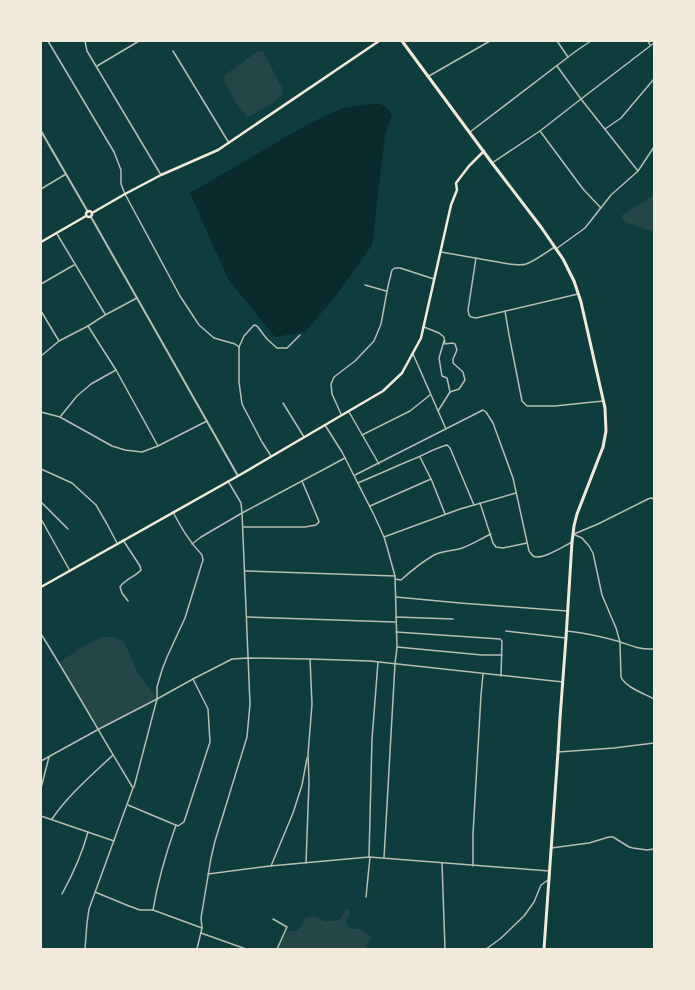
<svg xmlns="http://www.w3.org/2000/svg" width="695" height="990" font-family="Raleway,sans-serif">
<style>
.green{fill:#244646}
.water{fill:#0a2a2b}
.lines{fill:none;stroke-linecap:round;stroke-linejoin:round}
.minor{stroke:#b8beb3;stroke-width:1.5}
.tertiary{stroke:#b8beb3;stroke-width:2}
.secondary{stroke:#f1e9da;stroke-width:2.5}
.trunk{stroke:#f1e9da;stroke-width:3}
</style>
<rect width="100%" height="100%" fill="#0f3d3e"/>
<g class="green">
<polygon points="258,51 263,51 282,88 283,94 275,102 248,117 238,106 223,80 225,75"/>
<polygon points="654,195 654,232 626,223 621,216 628,211"/>
<polygon points="102,637 115,637 124,642 138,673 157,698 99,730 59,663 83,646"/>
<polygon points="346,909 350,911 349,916 346,923 348,927 352,929 360,929 372,937 365,949 278,949 283,936 288,931 298,931 305,918 310,917 316,917 325,921 337,921 340,919"/>
</g>
<polygon class="water" points="377,103 385,106 392,115 385,135 372,245 335,297 305,332 275,337 228,279 190,193 310,123 343,108"/>
<g class="lines">
<g class="minor">
<polyline points="48,41 114,152 121,170 121,184 125,194 180,296 199,325 214,338 235,344 239,347 239,382 242,404 262,442 271,456"/>
<polyline points="85,41 87,51 90,56 161,175"/>
<polyline points="557,41 568,57"/>
<polyline points="648,41 650,45"/>
<polyline points="173,51 229,143"/>
<polyline points="97,66 139,41"/>
<polyline points="557,66 581,99 638,171"/>
<polyline points="429,76 490,41"/>
<polyline points="605,129 621,118 654,79"/>
<polyline points="540,131 583,189 601,208"/>
<polyline points="470,132 576,51 591,41"/>
<polyline points="492,163 540,131 581,99 654,43"/>
<polyline points="41,189 66,174"/>
<polyline points="57,234 105,314"/>
<polyline points="556,249 585,228 611,195 638,171 654,147"/>
<path d="M441 252 509 264C514 264 521 266 526 264 535 261 546 252 555 247"/>
<polyline points="476,258 468,310 469,315 471,317 476,318 578,294"/>
<polyline points="41,284 74,265"/>
<polyline points="365,285 386,291"/>
<polyline points="41,311 59,341"/>
<polyline points="505,311 509,335 522,401 527,406 555,406 603,401"/>
<polyline points="88,326 116,370 158,446"/>
<polyline points="424,327 439,333 444,337 445,344 452,343 455,344 457,350 453,359 453,363 463,372 465,380 459,389 450,392"/>
<polyline points="239,347 244,336 254,325 257,326 267,339 277,348 287,348 300,335"/>
<polyline points="413,354 446,429"/>
<polyline points="41,356 59,341 88,326 105,315 137,298"/>
<polyline points="283,403 304,437"/>
<polyline points="438,411 450,392 447,378 442,376 439,358 444,341"/>
<polyline points="41,412 60,417 112,446 125,450 142,452 158,446 207,421"/>
<polyline points="349,412 379,464"/>
<polyline points="341,414 332,394 331,384 334,377 355,361 374,341 381,324 388,286 392,270 395,268 400,268 434,279"/>
<polyline points="60,417 77,396 91,384 116,370"/>
<polyline points="325,425 342,452 374,515 384,537 387,547 395,576 397,647 395,664 384,858"/>
<polyline points="362,435 410,411 430,395"/>
<polyline points="420,457 432,481 445,514"/>
<polyline points="41,469 72,483 96,505 107,524 117,543"/>
<path d="M355 475 483 410 486 412 493 423 513 478 529 551C530 552 532 555 533 556 541 561 564 546 572 542"/>
<path d="M358 483 411 460C423 456 434 448 447 445L450 448 474 505"/>
<polyline points="41,502 68,529"/>
<polyline points="480,503 493,543 496,547 503,548 527,543"/>
<polyline points="370,506 431,479"/>
<polyline points="41,519 70,571"/>
<polyline points="243,527 305,527 316,525 319,522 318,519 302,481"/>
<path d="M573 534 582 538 589 546 593 553 602 595 616 628 620 642 621 677C625 687 645 694 654 699"/>
<polyline points="574,534 598,524 648,499 651,498 654,499"/>
<polyline points="384,537 460,509 516,493"/>
<path d="M123 540 140 566 141 570C135 577 125 579 120 587L122 593 128 601"/>
<polyline points="192,544 201,537 242,513 345,458"/>
<polyline points="245,571 395,576"/>
<path d="M395 579 401 580C411 571 422 562 434 555 442 551 450 551 459 549 470 546 480 539 491 534"/>
<polyline points="396,597 460,603 567,611"/>
<polyline points="247,617 395,622"/>
<polyline points="396,617 453,619"/>
<polyline points="506,631 566,638"/>
<path d="M567 631C584 633 600 636 617 641 631 645 638 650 654 649"/>
<polyline points="396,632 500,639 502,641 501,676"/>
<path d="M41 634C73 685 102 737 133 788L89 909 87 923 85 949"/>
<polyline points="397,647 482,655 502,655"/>
<polyline points="558,752 614,748 654,743"/>
<polyline points="41,761 99,729 157,699 193,679 232,659 248,658 310,659 370,661 563,682"/>
<path d="M134 787 157 699V687L162 670 167 657 185 618 203 560 202 555C189 541 182 529 173 512"/>
<polyline points="41,788 49,757"/>
<polyline points="128,805 178,826 184,822 210,742 208,709 193,679"/>
<polyline points="41,816 114,841"/>
<path d="M52 819C68 795 92 775 113 755"/>
<polyline points="551,848 589,843 609,837 613,837 629,847 633,848 647,850 654,849"/>
<polyline points="369,857 372,739 378,662"/>
<polyline points="306,863 309,782 308,754 312,704 310,659"/>
<polyline points="442,863 445,949"/>
<polyline points="271,866 293,813 302,785 307,758"/>
<polyline points="473,866 473,834 481,695 483,674"/>
<polyline points="208,874 270,866 369,857 549,871"/>
<path d="M95 892 129 906 140 910H153C158 880 166 853 176 825"/>
<path d="M62 894C73 874 82 854 88 832"/>
<polyline points="366,897 370,857"/>
<polyline points="153,910 202,928"/>
<polyline points="273,919 287,927 277,949"/>
<polyline points="201,933 246,949"/>
<polyline points="197,949 202,928 201,918 211,858 215,841 247,737 250,704 242,513 241,503 228,481"/>
<polyline points="486,949 500,939 524,916 534,902 541,885 548,880"/>
</g>
<g class="tertiary">
<polyline points="41,131 88,212"/>
<polyline points="91,217 238,476"/>
</g>
<g class="secondary">
<circle cx="89" cy="214" r="3"/>
<polyline points="92,213 125,194 161,175 218,150 379,41"/>
<polyline points="41,242 86,216"/>
<polyline points="41,587 238,476 383,391 402,373 421,338 451,205 457,190 456,183 469,166 484,151"/>
</g>
<polyline class="trunk" points="402,41 492,163 541,227 563,259 574,281 581,302 605,408 606,431 603,447 577,514 574,526 572,542 566,638 560,718 558,752 544,949"/>
</g>
<rect width="695" height="990" fill="none" stroke="#f1e9da" stroke-width="84"/>
</svg>
